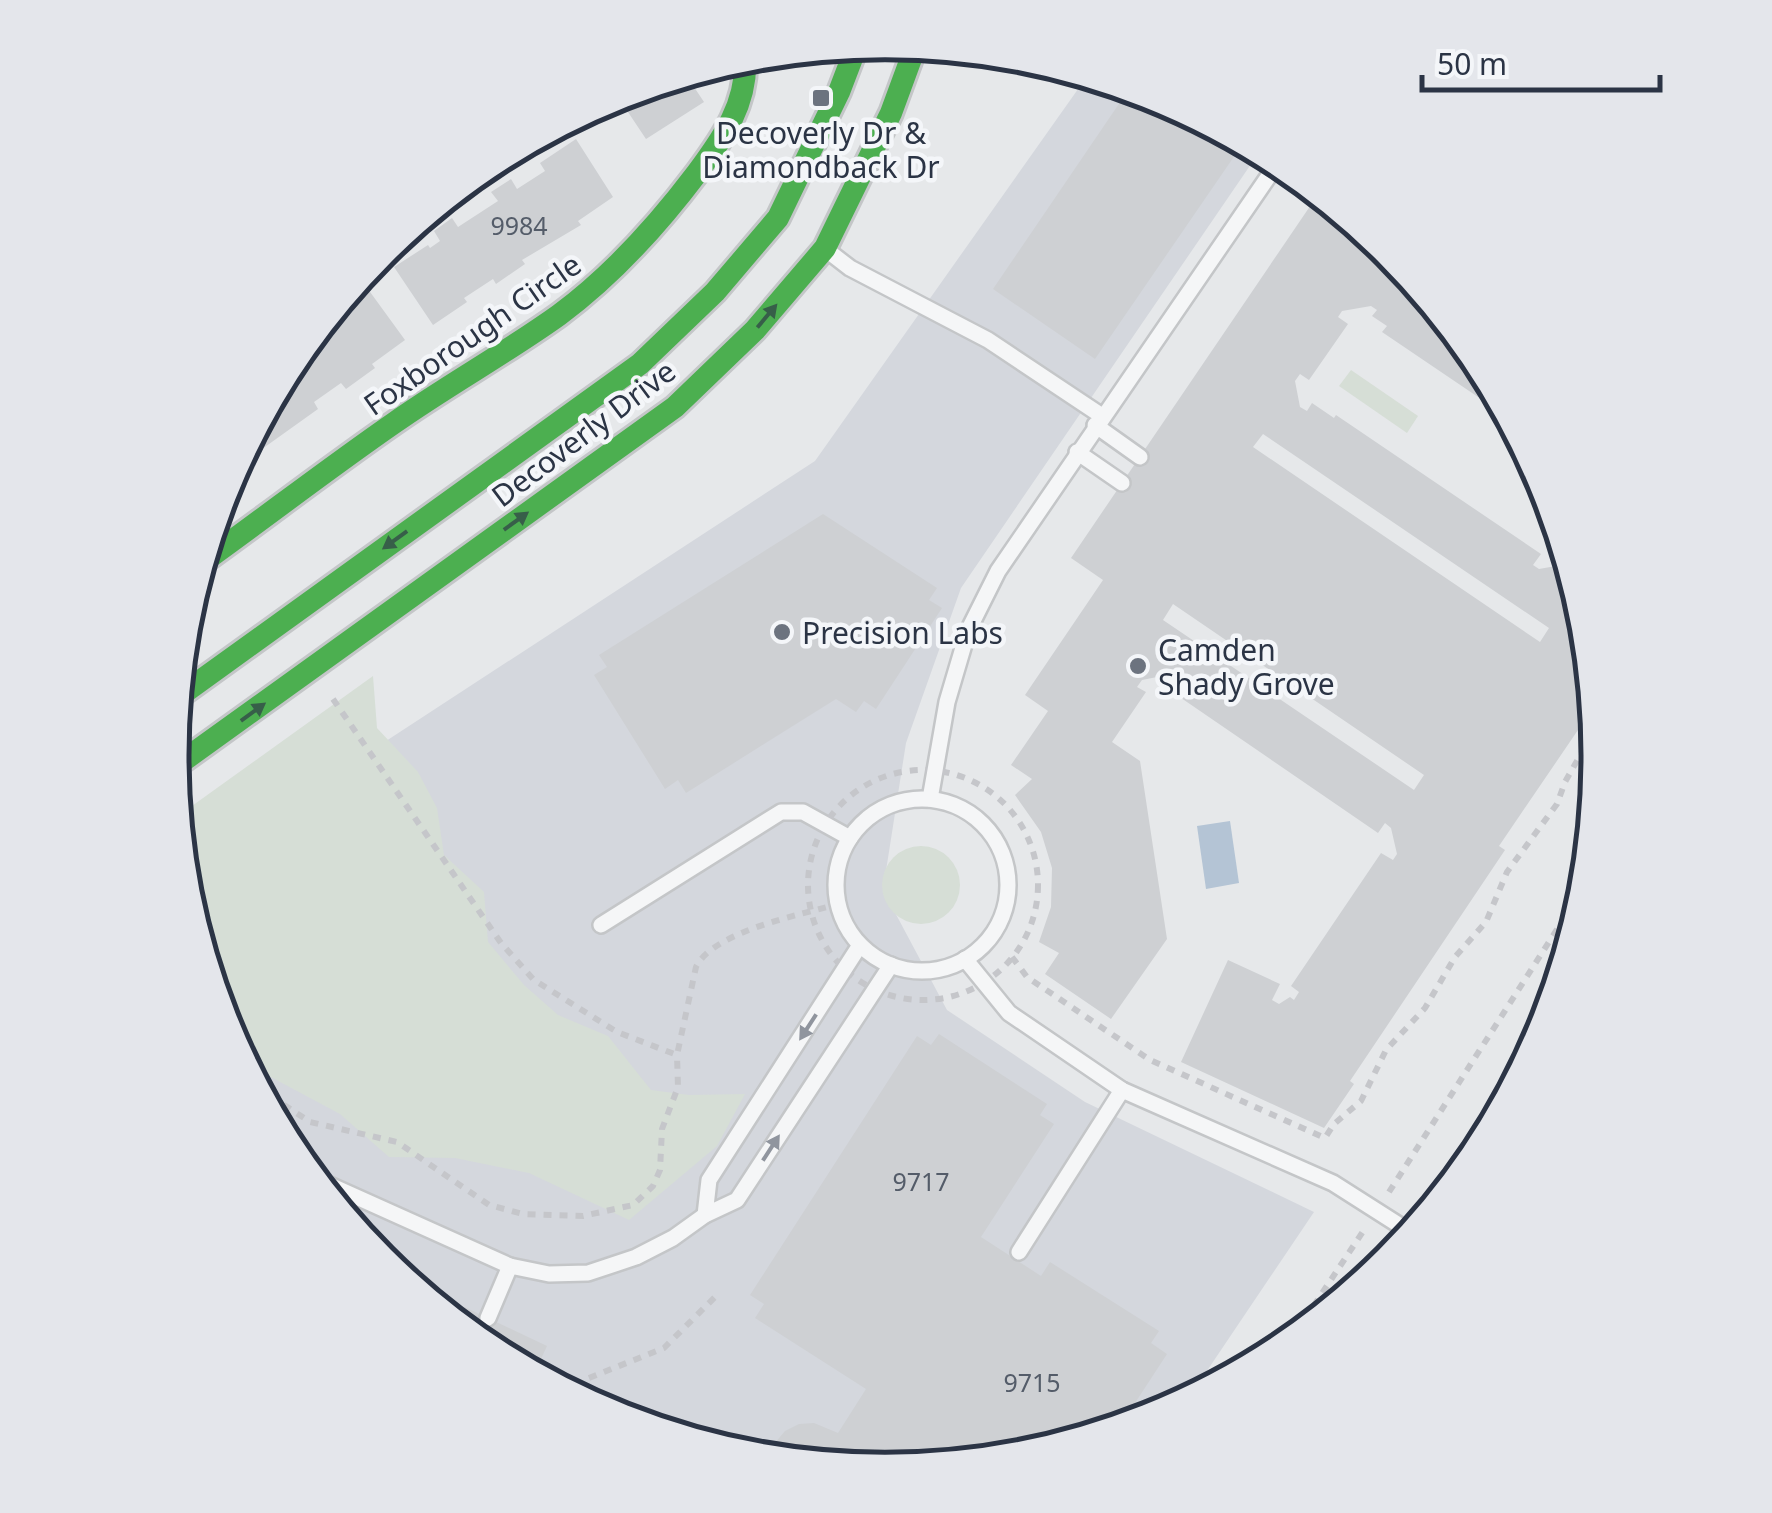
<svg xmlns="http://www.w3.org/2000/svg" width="1772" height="1513" font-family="'Noto Sans',sans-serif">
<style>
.built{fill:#d4d7dd}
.green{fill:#d6ded6}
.water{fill:#b4c4d5}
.building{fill:#ced0d3;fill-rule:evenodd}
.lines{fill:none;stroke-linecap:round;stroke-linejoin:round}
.lane-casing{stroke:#c4c6c8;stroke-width:20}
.fast-casing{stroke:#c4c6c8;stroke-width:28}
.path{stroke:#c5c6ca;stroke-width:6;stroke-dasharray:8 8;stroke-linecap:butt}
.lane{stroke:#f5f6f7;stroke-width:15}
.fast{stroke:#4caf50;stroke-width:22}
.oneway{fill:#375f49}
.oneway2{fill:#90959e}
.poi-dot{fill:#6c737f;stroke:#f4f6f9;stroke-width:4}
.labels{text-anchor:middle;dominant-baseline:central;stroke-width:9;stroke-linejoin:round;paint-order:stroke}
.number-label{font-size:25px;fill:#545c69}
.poi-label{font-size:30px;fill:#2b3445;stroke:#f4f6f9;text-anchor:start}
.street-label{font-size:30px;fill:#2b3445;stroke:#f4f6f9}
.rim{fill:none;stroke:#2b3445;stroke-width:5}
</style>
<rect width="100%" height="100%" fill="#e6e8ea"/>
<polygon class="built" points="1088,75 1160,97 1260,151 961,588 906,743 883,890 947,1010 1085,1102 1314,1212 1186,1402 1159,1416 1025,1457 885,1470 746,1457 612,1416 489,1350 381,1261 292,1153 226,1029 196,929 236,839 815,461"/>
<g class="green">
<polygon points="1351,370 1418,416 1407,433 1339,386"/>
<polygon points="373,676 377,728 418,772 437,808 444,855 484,892 488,942 524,985 558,1015 608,1036 651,1090 689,1095 745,1094 717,1146 629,1220 529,1173 455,1158 389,1157 340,1114 243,1062 226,1029 186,895 178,816"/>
<circle cx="921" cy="885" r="39"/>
</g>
<polygon class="water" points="1230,821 1239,883 1206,889 1197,826"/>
<g class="building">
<polygon points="686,75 704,102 646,139 618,97 611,102 608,99"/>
<polygon points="1127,92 1138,99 1143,92 1160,97 1244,142 1095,359 993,289"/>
<polygon points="576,139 613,197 578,221 581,225 522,260 525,264 496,284 493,279 464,298 467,302 433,325 394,267 428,245 430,248 440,241 434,231 452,218 458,227 498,201 491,192 511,179 517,189 545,171 540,163"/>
<path d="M1319 193 1391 252 1480 360 1490 380 1478 397 1382 332 1387 326 1372 316 1377 310 1371 306 1342 311 1338 317 1348 324 1309 380 1300 374 1295 381 1300 407 1307 411 1312 403 1334 418 1336 415 1541 554 1533 565 1539 569 1567 564 1569 560 1586 618 1595 705 1499 846 1505 850 1350 1081 1354 1084 1324 1128 1181 1062 1228 960 1280 984 1272 1000 1279 1004 1290 997 1294 1000 1299 992 1291 986 1381 853 1393 860 1397 854 1391 828 1385 823 1378 833 1168 689 1174 680 1167 675 1142 680 1137 687 1146 692 1112 742 1140 761 1167 939 1111 1019 1045 974 1059 953 1039 942 1051 907 1052 868 1041 832 1015 795 1032 779 1011 765 1048 711 1025 695 1103 580 1071 558ZM1263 434 1549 628 1540 642 1253 447ZM1173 604 1424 775 1414 790 1163 620Z"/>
<polygon points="365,285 405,340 372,364 375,368 346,389 341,383 314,402 318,409 234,469 293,359 339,303"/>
<polygon points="823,514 937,588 929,600 942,608 876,709 864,701 856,712 836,699 686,793 678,780 665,789 594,675 607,667 599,655"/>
<polygon points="939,1034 1047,1104 1040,1115 1054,1124 981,1237 1041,1276 1050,1262 1159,1331 1151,1343 1167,1354 1118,1429 1025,1457 885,1470 768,1459 774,1444 785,1431 799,1424 814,1423 838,1433 866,1389 755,1318 764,1304 750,1295 917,1036 931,1045"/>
<polygon points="405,1279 547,1346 540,1361 577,1379 570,1394 489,1350"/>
</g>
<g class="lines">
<defs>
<g id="lane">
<polyline points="828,251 850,268 988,340 1102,416"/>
<polyline points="1095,425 1140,457"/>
<polyline points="1077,452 1122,483"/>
<circle cx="922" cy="885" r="86"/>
<polyline points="930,799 947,702 968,631 998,571 1279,161"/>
<polyline points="601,925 781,812 803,812 850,838"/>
<polyline points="965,959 1009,1013 1122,1090 1333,1183 1413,1234"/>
<polyline points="312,1177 510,1266 549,1274 588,1273 636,1257 673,1238 705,1215 737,1200 891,965"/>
<polyline points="705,1215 709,1180 860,945"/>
<polyline points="1019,1252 1122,1090"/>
<polyline points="488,1318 510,1266"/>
</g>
<g id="fast">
<path d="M203 562C267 516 329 468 394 423 448 385 506 353 559 315 613 275 657 226 697 173 723 138 748 103 745 57"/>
<polyline points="178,697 640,364 715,292 778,218 839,92 857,45"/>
<polyline points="173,768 675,407 755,330 825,248 891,113 916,45"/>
</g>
</defs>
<use href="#lane" class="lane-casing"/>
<use href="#fast" class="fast-casing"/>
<g class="path">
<path d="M333 699 501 943 534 980 617 1032 677 1055 696 967C714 931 800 915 838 904"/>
<circle cx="923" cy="885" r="115"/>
<polyline points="1012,957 1027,977 1150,1060 1325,1138 1334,1124 1361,1101 1386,1050 1425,1008 1455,957 1486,922 1507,872 1557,804 1565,782 1582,752 1598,735"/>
<polyline points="257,1087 310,1122 397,1142 489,1205 523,1214 583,1216 633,1205 653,1186 660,1170 662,1129 678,1087 677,1055"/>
<polyline points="1389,1192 1588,881"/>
<polyline points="1287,1346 1366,1227"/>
<polyline points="589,1378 664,1348 720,1292"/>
</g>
<use href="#lane" class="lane"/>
<use href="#fast" class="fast"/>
</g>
<defs><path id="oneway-solid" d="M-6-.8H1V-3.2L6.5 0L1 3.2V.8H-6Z" transform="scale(2.5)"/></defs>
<g class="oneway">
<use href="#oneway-solid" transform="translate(767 316) rotate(-50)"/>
<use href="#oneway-solid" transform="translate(516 521) rotate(-36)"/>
<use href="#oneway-solid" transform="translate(395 540) rotate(144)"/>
<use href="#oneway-solid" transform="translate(253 712) rotate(-36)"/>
</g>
<g class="oneway2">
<use href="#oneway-solid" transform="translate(808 1027) rotate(123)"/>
<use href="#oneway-solid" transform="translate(771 1148) rotate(-57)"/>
</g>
<g class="poi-dot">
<rect x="811" y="88" width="20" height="20" rx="5"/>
<circle cx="782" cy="632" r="10"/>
<circle cx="1138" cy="666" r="10"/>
</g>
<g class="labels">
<g class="number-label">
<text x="519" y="225">9984</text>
<text x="921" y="1181">9717</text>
<text x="1032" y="1382">9715</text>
</g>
<g class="poi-label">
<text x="821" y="132" text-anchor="middle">Decoverly Dr &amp;<tspan x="821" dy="34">Diamondback Dr</tspan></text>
<text x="802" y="632">Precision Labs</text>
<text x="1158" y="649">Camden<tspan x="1158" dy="34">Shady Grove</tspan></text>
</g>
<g class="street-label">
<text transform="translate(472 334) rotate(-35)">Foxborough Circle</text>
<text transform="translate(583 433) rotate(-37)">Decoverly Drive</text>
</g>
</g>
<path d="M0 0H1772V1513H0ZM189 756a696 696 0 1 1 1392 0a696 696 0 1 1-1392 0Z" fill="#e4e6eb" fill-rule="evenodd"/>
<path class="rim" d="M189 756a696 696 0 1 1 1392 0a696 696 0 1 1-1392 0Z"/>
<path d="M1422 75v15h238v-15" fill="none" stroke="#2b3445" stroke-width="5"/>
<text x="1437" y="75" font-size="30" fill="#2b3445" stroke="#f4f6f9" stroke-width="8" paint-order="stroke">50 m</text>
</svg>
